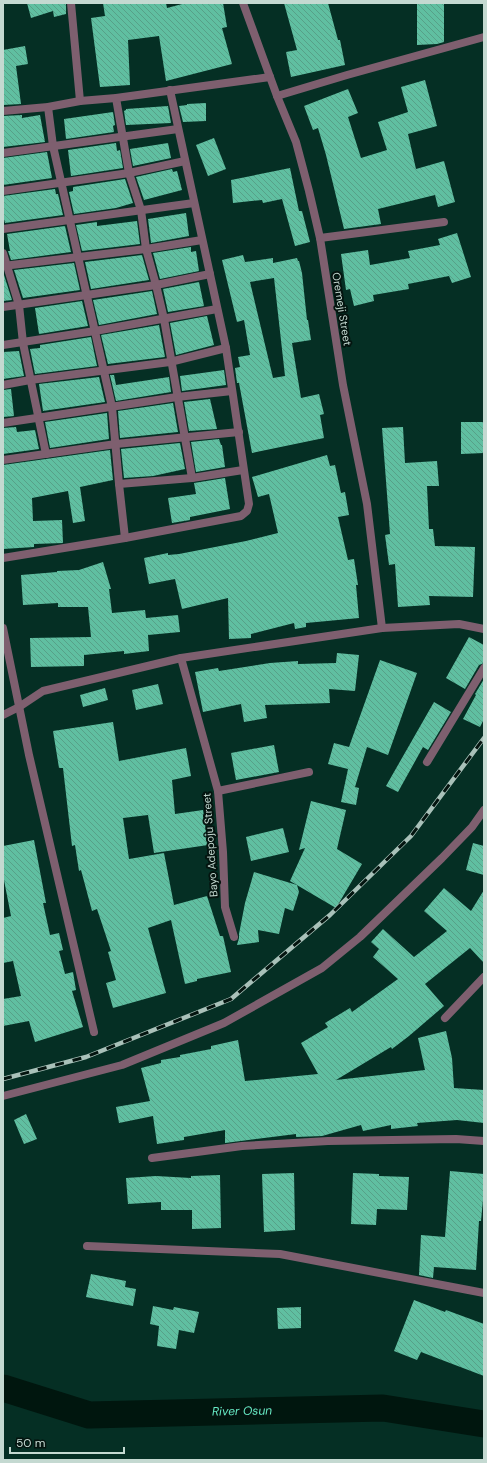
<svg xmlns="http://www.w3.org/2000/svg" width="487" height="1463" font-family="'DM Sans',sans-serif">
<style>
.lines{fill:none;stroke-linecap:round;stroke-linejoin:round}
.river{stroke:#00160e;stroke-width:27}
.building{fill:url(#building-back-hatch);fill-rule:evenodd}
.minor{stroke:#7e5f6f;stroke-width:8}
.rail-casing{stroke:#a9c1b9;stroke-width:4.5}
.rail{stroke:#04140f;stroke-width:3;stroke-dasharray:9;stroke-linecap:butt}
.labels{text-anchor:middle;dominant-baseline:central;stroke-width:4;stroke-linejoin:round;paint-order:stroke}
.street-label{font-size:11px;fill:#c4d9d1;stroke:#04140f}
.water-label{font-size:12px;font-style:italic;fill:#66ecc5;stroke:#04140f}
</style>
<defs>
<pattern id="building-back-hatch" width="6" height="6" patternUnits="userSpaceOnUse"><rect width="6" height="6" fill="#60bfa1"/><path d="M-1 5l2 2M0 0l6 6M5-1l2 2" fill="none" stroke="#57a088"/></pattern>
</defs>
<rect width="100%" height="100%" fill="#052f24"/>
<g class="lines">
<polyline class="river" points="3,1388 89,1415 383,1408 484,1424"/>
</g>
<g class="building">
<polygon points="27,3 66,3 66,14 54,17 53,11 31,18"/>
<polygon points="103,3 166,3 167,8 186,3 223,3 227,27 222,28 232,64 166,81 159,36 128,40 130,85 100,87 91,18 105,16"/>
<polygon points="284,3 328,3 338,40 340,40 345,65 291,77 286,52 297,50"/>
<polygon points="417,3 444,3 444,42 437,44 417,45"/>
<polygon points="25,46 28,64 16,66 21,104 3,105 3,50"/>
<polygon points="425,80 437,126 408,134 416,169 444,161 455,202 438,207 435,195 378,209 381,224 344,229 326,155 318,128 313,130 304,106 348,89 358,113 348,117 361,158 387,150 378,122 408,112 401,87"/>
<polygon points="206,103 206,121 183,122 179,106 187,105 187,104"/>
<polygon points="168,106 171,123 126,125 124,111 126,110 126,109"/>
<polygon points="113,112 115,125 113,126 114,132 66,139 64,119"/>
<polygon points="22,115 22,118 40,115 45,142 3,147 3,116"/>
<polygon points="214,138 226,169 208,176 196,145"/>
<polygon points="116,143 117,151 120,150 123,168 71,176 68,150"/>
<polygon points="168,143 171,158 133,166 130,149"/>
<polygon points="47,152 52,178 3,185 3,158"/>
<polygon points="290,168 299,211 302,211 310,242 295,246 282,199 263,203 262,200 233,203 231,180"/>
<polygon points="172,169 173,172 177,171 182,190 144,200 136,177"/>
<polygon points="125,179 133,203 116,208 74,214 69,192 73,191 73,187"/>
<polygon points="55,189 56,194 58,194 63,215 5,223 3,216 3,196"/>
<polygon points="186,213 189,236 151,243 148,219"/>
<polygon points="137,221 140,244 82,251 76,225 97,222 97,226"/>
<polygon points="65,226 71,252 11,260 8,251 10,251 7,234"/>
<polygon points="457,233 471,277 452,283 449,276 408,284 409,289 373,295 374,301 354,306 350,289 346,290 341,254 368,250 370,265 410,258 408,251 440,245 438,239"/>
<polygon points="191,247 191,252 196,251 199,271 160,279 153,253"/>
<polygon points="142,255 149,280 91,289 85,262"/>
<path d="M243 255 245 262 273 258V263L297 258 298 261H299L302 273 307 320H308L311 340 292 343 301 398 319 394 324 414 320 415 324 438 252 453 239 383H237L235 368 240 367 238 357 250 355 244 320 237 322 222 260ZM274 278 285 376 273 378 250 282Z"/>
<polygon points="74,263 80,290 23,298 14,270"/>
<polygon points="3,272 12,300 3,301"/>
<polygon points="199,282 204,306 168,312 163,289"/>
<polygon points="152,291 157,314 99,325 93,300"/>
<polygon points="82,301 88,326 39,334 35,308"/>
<polygon points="207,316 214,345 176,355 170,323"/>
<polygon points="159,325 165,357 108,364 101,335"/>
<polygon points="91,337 97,366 35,374 30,349 40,348 40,345"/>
<polygon points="19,351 24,376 3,379 3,352"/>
<polygon points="224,370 226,385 182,391 180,376"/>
<polygon points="110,375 114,375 116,385 169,377 171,392 116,401"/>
<polygon points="99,377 105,402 43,411 39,384"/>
<polygon points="11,389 14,416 3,417 3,390"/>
<polygon points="210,399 217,429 189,431 184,402"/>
<polygon points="173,403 178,432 120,438 118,411"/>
<polygon points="107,413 109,439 50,448 45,422"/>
<polygon points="461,422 484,422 484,453 461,454"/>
<polygon points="16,427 17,432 35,430 39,449 3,454 3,428"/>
<polygon points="403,427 405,463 437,461 439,486 427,486 429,529 433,529 435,546 475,547 473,597 429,596 430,605 398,607 395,564 389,565 385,535 390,534 382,428"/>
<polygon points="219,439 221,445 222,445 225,467 196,472 191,442"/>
<polygon points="180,443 185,469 153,476 124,478 121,449"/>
<polygon points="110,450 113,480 80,487 85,521 73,523 68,491 32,498 33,521 62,520 63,543 34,544 34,547 3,549 3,465"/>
<polygon points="327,455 330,466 335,465 341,493 345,492 349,515 338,517 348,560 354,559 358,585 356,585 359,618 306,623 306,627 295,629 294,623 251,634 251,638 229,639 228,598 182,609 175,579 149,584 144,558 168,553 168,555 179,554 246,541 278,533 269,494 258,497 252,477"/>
<polygon points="225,478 230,509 190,517 190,520 172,523 168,498 196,494 194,483"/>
<polygon points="103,562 111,589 109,589 112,613 145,610 146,618 178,615 180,632 148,635 149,651 124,654 124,651 84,655 84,666 31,667 30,638 91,637 88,607 58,607 58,603 23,605 21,575 57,572 57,571 79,570"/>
<polygon points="469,637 484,645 484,663 479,665 465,689 446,678"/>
<polygon points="337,653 359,655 355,691 329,689 330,703 265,705 267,718 244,722 241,704 203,712 195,672 218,668 219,671 270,663 298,661 298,664 336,663"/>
<polygon points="380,660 417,673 388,755 367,747 355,787 359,788 356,805 341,802 348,769 328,764 334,743 349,747"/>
<polygon points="484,679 484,719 480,727 463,719 476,695 475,694"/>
<polygon points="158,684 163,704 136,710 132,690"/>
<polygon points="105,688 108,700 83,707 80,695"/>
<polygon points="434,702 451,712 428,750 423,747 398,792 386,786"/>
<polygon points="113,722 119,761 186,748 191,776 172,780 175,814 203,810 208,845 154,853 148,815 123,818 129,859 164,853 174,905 207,896 220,936 223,936 231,972 197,979 197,981 185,984 171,920 148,928 166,993 113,1008 106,983 116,980 108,952 111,951 97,909 92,911 81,870 79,871 75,845 72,846 63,768 59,768 53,731"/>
<polygon points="274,745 279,772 236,780 231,753"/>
<polygon points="311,801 346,810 337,849 362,864 336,908 290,881 305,848 299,850"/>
<polygon points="283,828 289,852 251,861 246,837"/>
<polygon points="34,840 46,903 43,903 50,935 59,933 63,950 59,951 65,974 73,972 76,990 72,991 83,1027 35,1042 29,1021 3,1026 3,999 21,996 13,961 3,963 3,918 11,916 3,875 3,846"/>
<polygon points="473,843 484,846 484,875 466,870"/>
<polygon points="254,872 297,885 299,892 293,911 285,908 279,934 258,930 259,942 237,945 239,938 239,934 245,903"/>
<polygon points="444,888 471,911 484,890 484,963 470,948 425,984 444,1006 409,1036 392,1049 391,1047 336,1080 425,1070 418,1038 446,1031 452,1058 454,1088 484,1090 484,1123 457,1120 417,1123 418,1126 391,1129 391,1125 363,1131 361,1125 322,1136 296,1137 296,1134 225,1143 225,1130 184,1137 184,1140 157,1144 153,1116 119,1123 116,1107 150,1101 141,1068 161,1063 161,1060 180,1057 180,1055 211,1049 211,1046 238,1040 245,1081 318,1074 301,1043 328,1027 325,1023 350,1008 352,1012 398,979 373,957 379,949 371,942 383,929 414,957 447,931 424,911"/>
<polygon points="26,1114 37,1139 24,1144 14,1120"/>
<polygon points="450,1171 484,1174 484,1189 481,1221 479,1221 476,1270 434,1267 433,1278 419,1275 421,1235 445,1237"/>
<polygon points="294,1173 295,1230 264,1232 262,1174"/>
<polygon points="353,1173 379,1174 379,1176 409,1177 407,1210 377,1209 376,1225 351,1224"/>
<polygon points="220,1175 221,1228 192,1229 192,1210 161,1210 161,1202 128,1204 126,1178 156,1176 191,1178 191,1176"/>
<polygon points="91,1274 126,1281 125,1287 136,1289 133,1306 86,1297"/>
<polygon points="414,1300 445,1312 446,1310 484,1324 484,1376 421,1352 417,1360 394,1351"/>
<polygon points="153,1306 173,1310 174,1307 199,1312 194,1333 179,1330 176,1349 157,1346 159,1326 150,1324"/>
<polygon points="301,1307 301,1328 278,1329 277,1308"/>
</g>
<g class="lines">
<g class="minor">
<polyline points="71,3 80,101"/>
<polyline points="243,3 277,96 296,142 309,191 320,238 343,385 367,504 382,628"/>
<polyline points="277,96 347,75 484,37"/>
<polyline points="116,98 129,173 141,210 146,249 156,285 164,319 192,478"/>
<polyline points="48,107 53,146 112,407 119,484"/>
<polyline points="3,111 48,107 80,101 116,98 270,77"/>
<polyline points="3,153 178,129"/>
<polyline points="3,191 129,173 185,161"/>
<polyline points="3,229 194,203"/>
<polyline points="320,238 444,222"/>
<polyline points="3,253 19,305 23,343 46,454"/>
<polyline points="3,266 146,249 202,240"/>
<polyline points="3,307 156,285 210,274"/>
<polyline points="3,345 95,331 217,309"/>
<polyline points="3,385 30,380 170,362 226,348"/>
<polyline points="3,423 177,397 232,391"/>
<polyline points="3,460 116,444 239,432"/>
<polyline points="125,538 119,484 192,478 243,470"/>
<polyline points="3,558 125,538 241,516 247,511 249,504 226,348 170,90"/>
<polyline points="3,628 29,755 94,1032"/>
<polyline points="181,658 218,791 223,852 225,907 234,937"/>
<polyline points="3,715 19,707 43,691 181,658 382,628 459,624 484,629"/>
<polyline points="427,762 484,668"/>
<polyline points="218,791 309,772"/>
<polyline points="445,1018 484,977"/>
<polyline points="3,1096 122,1065 224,1023 322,968 360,937 442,858 472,827 484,810"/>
<polyline points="152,1158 242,1146 328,1141 456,1139 484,1141"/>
<polyline points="87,1246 280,1254 484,1293"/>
</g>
<defs>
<polyline id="rail" points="3,1079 86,1057 231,999 330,915 411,836 484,738"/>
</defs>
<use href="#rail" class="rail-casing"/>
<use href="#rail" class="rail"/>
</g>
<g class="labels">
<g class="street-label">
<text transform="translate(342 309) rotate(81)">Oremeji Street</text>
<text transform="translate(210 845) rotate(-94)">Bayo Adepoju Street</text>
</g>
<g class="water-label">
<text transform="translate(242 1411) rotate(-1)">River Osun</text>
</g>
</g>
<rect width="487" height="1463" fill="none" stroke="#c4d9d1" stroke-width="8"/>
<path d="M10 1447v6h114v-6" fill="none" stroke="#c4d9d1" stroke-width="2"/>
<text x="16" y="1447" font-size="12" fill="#c4d9d1" stroke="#04140f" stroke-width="3" paint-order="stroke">50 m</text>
</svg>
